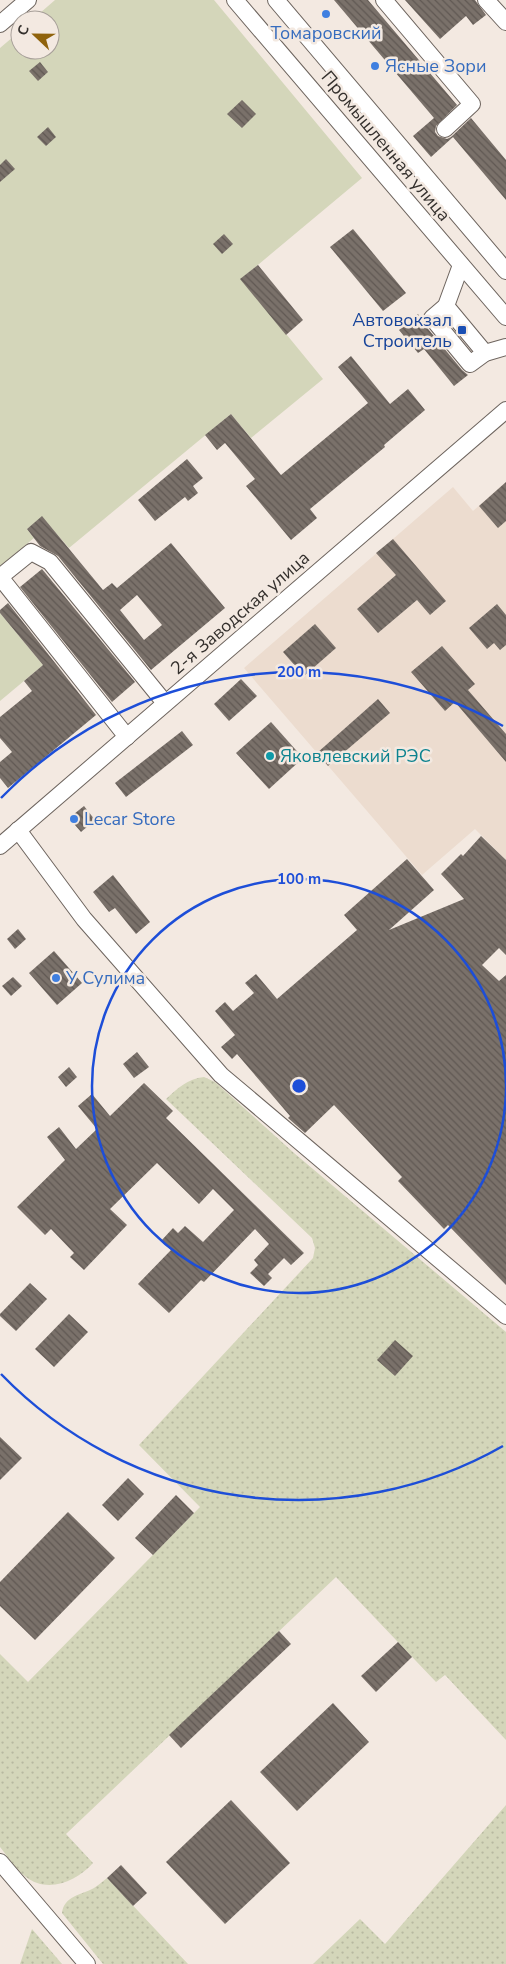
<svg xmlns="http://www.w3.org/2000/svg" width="506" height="1964" font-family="'Nunito Sans',sans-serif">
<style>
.built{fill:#ecdccf}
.grass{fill:url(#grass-dots)}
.garden{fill:#d4d6ba}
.building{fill:url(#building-back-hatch);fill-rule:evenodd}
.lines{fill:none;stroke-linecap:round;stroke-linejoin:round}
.minor-casing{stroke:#6d645e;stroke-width:18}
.minor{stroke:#fff;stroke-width:16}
.ring{fill:none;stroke:#1d4ed8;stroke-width:2.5}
.shop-dot{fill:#3f7fe0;stroke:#f3e9e1;stroke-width:2}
.transit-dot{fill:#1a4fb4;stroke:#f3e9e1;stroke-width:2}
.culture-dot{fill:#0f9aa8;stroke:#f3e9e1;stroke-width:2}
.labels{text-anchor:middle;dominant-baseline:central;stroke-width:5;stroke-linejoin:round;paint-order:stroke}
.shop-label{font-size:18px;fill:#366cbe;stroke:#f3e9e1;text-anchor:start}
.street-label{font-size:18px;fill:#34302d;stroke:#f3e9e1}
.transit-label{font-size:18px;fill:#164399;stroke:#f3e9e1;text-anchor:end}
.culture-label{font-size:18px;fill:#0d838f;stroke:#f3e9e1;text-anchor:start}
.centre{fill:#1d4ed8;stroke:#f3e9e1;stroke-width:2.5}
.ring-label{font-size:15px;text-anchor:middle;font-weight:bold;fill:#1d4ed8;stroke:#f3e9e1;stroke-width:5;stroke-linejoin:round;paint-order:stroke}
</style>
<defs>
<pattern id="grass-dots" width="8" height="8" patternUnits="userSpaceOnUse" patternTransform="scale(1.25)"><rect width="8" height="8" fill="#d4d6ba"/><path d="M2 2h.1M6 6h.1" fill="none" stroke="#b7b8a0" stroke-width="1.8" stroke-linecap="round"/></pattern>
<pattern id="building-back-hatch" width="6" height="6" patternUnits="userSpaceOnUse" patternTransform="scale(1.25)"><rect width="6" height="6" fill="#7a716a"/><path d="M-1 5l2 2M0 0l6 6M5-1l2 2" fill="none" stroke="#605853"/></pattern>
</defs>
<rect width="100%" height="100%" fill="#f3e9e1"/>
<polygon class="built" points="506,482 506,860 475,829 422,875 244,668 453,487 473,511"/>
<g class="grass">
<path d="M204 1077 215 1082 294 1153 506 1332V1740L445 1675 436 1682 336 1577 66 1834 93 1863C77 1881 48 1894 26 1877 16 1870 8 1857 0 1847V1654L28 1682 200 1507 139 1445 313 1258 315 1248 312 1238 166 1099C178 1088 187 1079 204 1077Z"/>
<polygon points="506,1805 506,1964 313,1964 360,1919 385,1944"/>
<path d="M107 1878 188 1964H103L62 1913C64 1896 81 1895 94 1888 99 1885 103 1881 107 1878Z"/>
<polygon points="32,1929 62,1964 20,1964"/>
</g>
<g class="garden">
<polygon points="55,0 214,0 362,178 241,279 323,379 251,438 231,414 69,548 42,517 27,529 34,538 0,566 0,48 20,31 20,50 50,50 50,20 32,20"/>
<polygon points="0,613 43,665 0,701"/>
</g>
<g class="building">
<polygon points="334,0 368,0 457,105 436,126 435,132 438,136 447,139 451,137 471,118 506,160 506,200 453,137 431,157 413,136 434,118"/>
<polygon points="405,0 475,0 486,15 473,25 466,16 440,39"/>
<polygon points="40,62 48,72 38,81 29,71"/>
<polygon points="242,100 256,114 242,128 227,114"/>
<polygon points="48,127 56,137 46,146 37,137"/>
<polygon points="6,159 15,169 0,182 0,165"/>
<polygon points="353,229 406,293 383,311 330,247"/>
<polygon points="224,234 233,244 222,254 213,244"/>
<polygon points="258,265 303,320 286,335 240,279"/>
<polygon points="418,314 424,324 462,370 468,375 454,386 424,349 418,353 399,330"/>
<polygon points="351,356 390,404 408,389 425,410 384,445 385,447 310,509 317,518 291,540 246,486 255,479 225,443 217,450 205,435 231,414 281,475 368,403 338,367"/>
<polygon points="187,459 203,478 193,486 198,493 188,501 185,497 155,521 138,500"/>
<polygon points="506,482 506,521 498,528 479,506"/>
<path d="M42 516 103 590 112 583 117 588 171 543 225 608 151 670 58 556 40 546 27 529ZM137 595 162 625 144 640 120 610Z"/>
<polygon points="393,539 446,601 430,615 417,600 378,633 357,609 396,575 376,553"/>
<polygon points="42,569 135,682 112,702 20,587"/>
<polygon points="8,603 96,715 8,788 0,778 0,762 12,752 0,738 0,717 32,691 24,681 43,665 0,613 0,610"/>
<polygon points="497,604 506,615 506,645 500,650 494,643 487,649 469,628"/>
<polygon points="315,624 336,648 304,676 283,652"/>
<polygon points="442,646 475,684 468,690 506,734 506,762 455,702 445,711 411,672"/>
<polygon points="241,679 257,696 229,721 214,704"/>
<polygon points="378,699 390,713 328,766 317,753"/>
<polygon points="271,722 303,758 269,789 236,753"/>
<polygon points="182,731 193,745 126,797 115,783"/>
<polygon points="84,806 95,820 81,832 69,818"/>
<polygon points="481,836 506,860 506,955 499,948 482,965 499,981 506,975 506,1285 448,1225 444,1229 398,1181 402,1177 334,1105 305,1133 288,1118 290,1116 237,1054 232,1059 221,1047 235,1035 215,1011 225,1002 233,1011 254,993 245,983 256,974 277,999 357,930 344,915 407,859 434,890 389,930 464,899 441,874 461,854 463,856"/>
<polygon points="113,875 150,922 136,934 115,908 109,912 93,892"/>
<polygon points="18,929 26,939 15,949 7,939"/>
<polygon points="54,951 82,983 57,1005 29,973"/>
<polygon points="13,977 22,986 11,996 2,986"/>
<polygon points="137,1052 149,1067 134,1078 123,1064"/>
<polygon points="69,1067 77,1077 66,1087 58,1077"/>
<polygon points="144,1083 173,1111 166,1118 304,1253 291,1265 284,1258 268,1274 272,1278 264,1286 250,1273 258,1265 254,1260 269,1244 255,1229 204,1282 201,1280 169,1313 138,1284 171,1250 161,1241 173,1228 178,1233 185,1226 203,1242 234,1210 213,1189 199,1204 157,1163 110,1209 127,1225 84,1270 70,1257 74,1253 51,1229 45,1235 17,1207 65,1160 47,1137 59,1127 76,1149 97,1129 78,1106 92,1094 110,1116"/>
<polygon points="30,1283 47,1299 16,1331 0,1316 0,1314"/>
<polygon points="69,1314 88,1332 54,1367 35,1349"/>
<polygon points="395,1340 413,1356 395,1376 377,1360"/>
<polygon points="0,1437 22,1458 0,1480"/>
<polygon points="128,1478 144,1494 118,1521 102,1505"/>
<polygon points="176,1495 194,1513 153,1555 135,1538"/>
<polygon points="68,1512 115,1558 35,1640 0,1606 0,1582"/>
<polygon points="279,1631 291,1644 181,1748 169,1735"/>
<polygon points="398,1642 412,1657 376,1692 361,1676"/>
<polygon points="333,1703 369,1742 297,1811 260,1772"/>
<polygon points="231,1800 290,1863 225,1924 166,1862"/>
<polygon points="121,1865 147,1893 133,1906 107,1878"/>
</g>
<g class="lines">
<defs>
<g id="minor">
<polyline points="235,0 506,317"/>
<polyline points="276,0 506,271"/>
<polyline points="384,0 472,104 445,129"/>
<polyline points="486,0 506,22"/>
<polyline points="0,24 28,0"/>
<polyline points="461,265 446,306 432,318 470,364 485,353 506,347"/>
<polyline points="446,306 485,353"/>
<polyline points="127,737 0,577 31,552 50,562 165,703"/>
<polyline points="18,830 84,919 221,1075 506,1316"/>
<polyline points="0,846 506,410"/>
<polyline points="0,1862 87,1964"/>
</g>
</defs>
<use href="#minor" class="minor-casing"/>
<use href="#minor" class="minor"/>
</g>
<g class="ring">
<circle cx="299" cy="1086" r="207"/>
<path d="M503 1446A414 414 0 0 1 1 1374M1 798A414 414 0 0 1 503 726"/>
</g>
<g class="shop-dot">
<circle cx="326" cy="14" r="5"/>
<circle cx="375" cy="66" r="5"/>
<circle cx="74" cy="819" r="5"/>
<circle cx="56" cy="978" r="5"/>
</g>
<rect class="transit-dot" x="457" y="325" width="10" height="10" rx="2.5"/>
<circle class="culture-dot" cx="270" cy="756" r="5"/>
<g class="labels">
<g class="shop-label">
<text x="326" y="33" text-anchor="middle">Томаровский</text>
<text x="385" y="66">Ясные Зори</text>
<text x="84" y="819">Lecar Store</text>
<text x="66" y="978">У Сулима</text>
</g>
<g class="street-label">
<text transform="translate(386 146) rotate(50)">Промышленная улица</text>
<text transform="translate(240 613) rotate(-41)">2-я Заводская улица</text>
</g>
<g class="transit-label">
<text x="452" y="320">Автовокзал<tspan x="452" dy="21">Строитель</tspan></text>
</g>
<g class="culture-label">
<text x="280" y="756">Яковлевский РЭС</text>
</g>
</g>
<circle cx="299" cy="1086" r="8" class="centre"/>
<g class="ring-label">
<text x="299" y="677">200 m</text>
<text x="299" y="884">100 m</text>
</g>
<g transform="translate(35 35) rotate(292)"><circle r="24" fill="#f3e9e1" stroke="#a79f99"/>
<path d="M0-4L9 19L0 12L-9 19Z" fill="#90630c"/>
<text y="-8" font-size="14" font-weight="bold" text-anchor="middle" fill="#34302d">С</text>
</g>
</svg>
